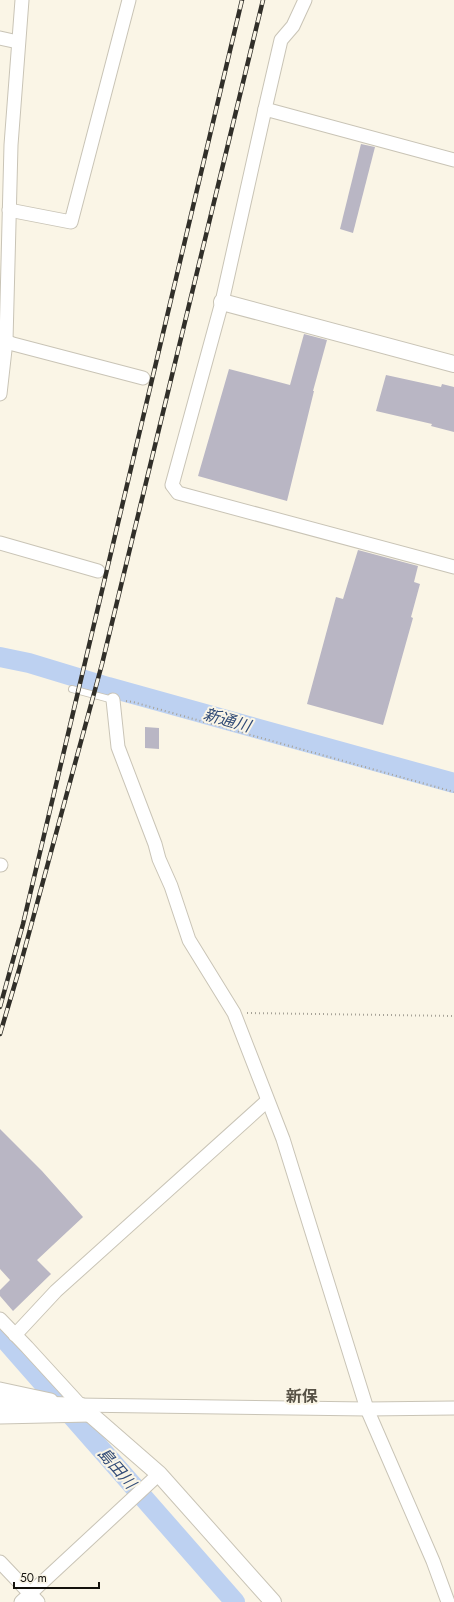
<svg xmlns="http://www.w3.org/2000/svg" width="454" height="1602" font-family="Jost,'Noto Sans JP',sans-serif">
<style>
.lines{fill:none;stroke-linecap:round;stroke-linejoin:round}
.river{stroke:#bdd1f1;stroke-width:20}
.building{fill:#b9b6c4}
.service-casing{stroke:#c9c4b6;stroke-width:8}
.minor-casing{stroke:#c9c4b6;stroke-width:15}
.tertiary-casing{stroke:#c9c4b6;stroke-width:18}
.path{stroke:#a6a297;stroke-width:2;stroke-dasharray:1 3;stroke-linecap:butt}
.service{stroke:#fff;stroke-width:6}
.minor{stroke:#fff;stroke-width:13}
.tertiary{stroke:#fff;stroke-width:16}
.rail-casing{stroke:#312f29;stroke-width:4.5}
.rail{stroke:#faf5e6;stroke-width:3;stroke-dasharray:9;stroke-linecap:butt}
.labels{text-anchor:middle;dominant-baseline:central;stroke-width:4;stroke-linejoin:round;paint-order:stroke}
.water-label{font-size:16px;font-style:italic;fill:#304a76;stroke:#faf5e6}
.neighbourhood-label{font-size:16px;font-weight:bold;fill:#575246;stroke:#faf5e6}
</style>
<rect width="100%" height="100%" fill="#faf5e6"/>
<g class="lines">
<g class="river">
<polyline points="0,657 29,663 108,687 454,783"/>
<polyline points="0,1334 235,1602"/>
</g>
</g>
<g class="building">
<polygon points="361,144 375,147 353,233 340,229"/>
<polygon points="304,334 327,340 313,391 314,391 287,501 198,476 229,369 290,385"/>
<polygon points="386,375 441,387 442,384 454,387 454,432 431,426 432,424 376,411"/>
<polygon points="358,550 418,566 414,582 420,584 411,617 413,618 383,725 307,704 336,597 343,599"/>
<polygon points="145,727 159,728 159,749 145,748"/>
<polygon points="0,1129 42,1171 83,1217 37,1260 51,1274 13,1311 0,1296 0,1290 10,1280 0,1269"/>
</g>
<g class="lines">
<defs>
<polyline id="service" points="72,689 113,700"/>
<g id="minor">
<polyline points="0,38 18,42"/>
<polyline points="265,109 281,40 293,26 305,0"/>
<polyline points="454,160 265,109 222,302 172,485 178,493 454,567"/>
<polyline points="9,210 71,222 129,0"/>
<polyline points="0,339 13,344 143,378"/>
<polyline points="0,394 6,341 11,145 22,0"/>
<polyline points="0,543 98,571"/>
<polyline points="113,700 118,747 155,844 159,859 171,886 189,940 234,1013 283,1139 367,1409 433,1561 448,1602"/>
<polyline points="0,865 1,865"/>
<polyline points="0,1319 27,1347 81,1406"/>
<polyline points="15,1335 56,1291 267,1101"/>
<polyline points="0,1389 51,1400"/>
<polyline points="76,1405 367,1409 454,1408"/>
<polyline points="0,1417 90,1415"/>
<polyline points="0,1562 38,1602"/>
<polyline points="21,1602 159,1474"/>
</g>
<g id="tertiary">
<polyline points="222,302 454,364"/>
<polyline points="0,1403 81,1406 159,1474 273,1602"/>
</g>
</defs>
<use href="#service" class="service-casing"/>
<use href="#minor" class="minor-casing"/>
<use href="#tertiary" class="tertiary-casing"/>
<g class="path">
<polyline points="126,701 133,702 454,792"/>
<polyline points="247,1013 454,1016"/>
</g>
<use href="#service" class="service"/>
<use href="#minor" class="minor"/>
<use href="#tertiary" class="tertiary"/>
<defs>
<g id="rail">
<polyline points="0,1007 23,924 242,0"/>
<polyline points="0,1034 19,970 102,664 263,0"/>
</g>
</defs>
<use href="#rail" class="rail-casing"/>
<use href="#rail" class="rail"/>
</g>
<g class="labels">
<g class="water-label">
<text transform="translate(227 720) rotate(16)">新通川</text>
<text transform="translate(117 1468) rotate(49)">島田川</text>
</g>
<g class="neighbourhood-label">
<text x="302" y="1396">新保</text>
</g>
</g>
<path d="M14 1582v6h85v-6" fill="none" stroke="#13110c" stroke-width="2"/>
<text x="20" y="1582" font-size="12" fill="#13110c" stroke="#faf5e6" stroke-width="3" paint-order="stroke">50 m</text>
</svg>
